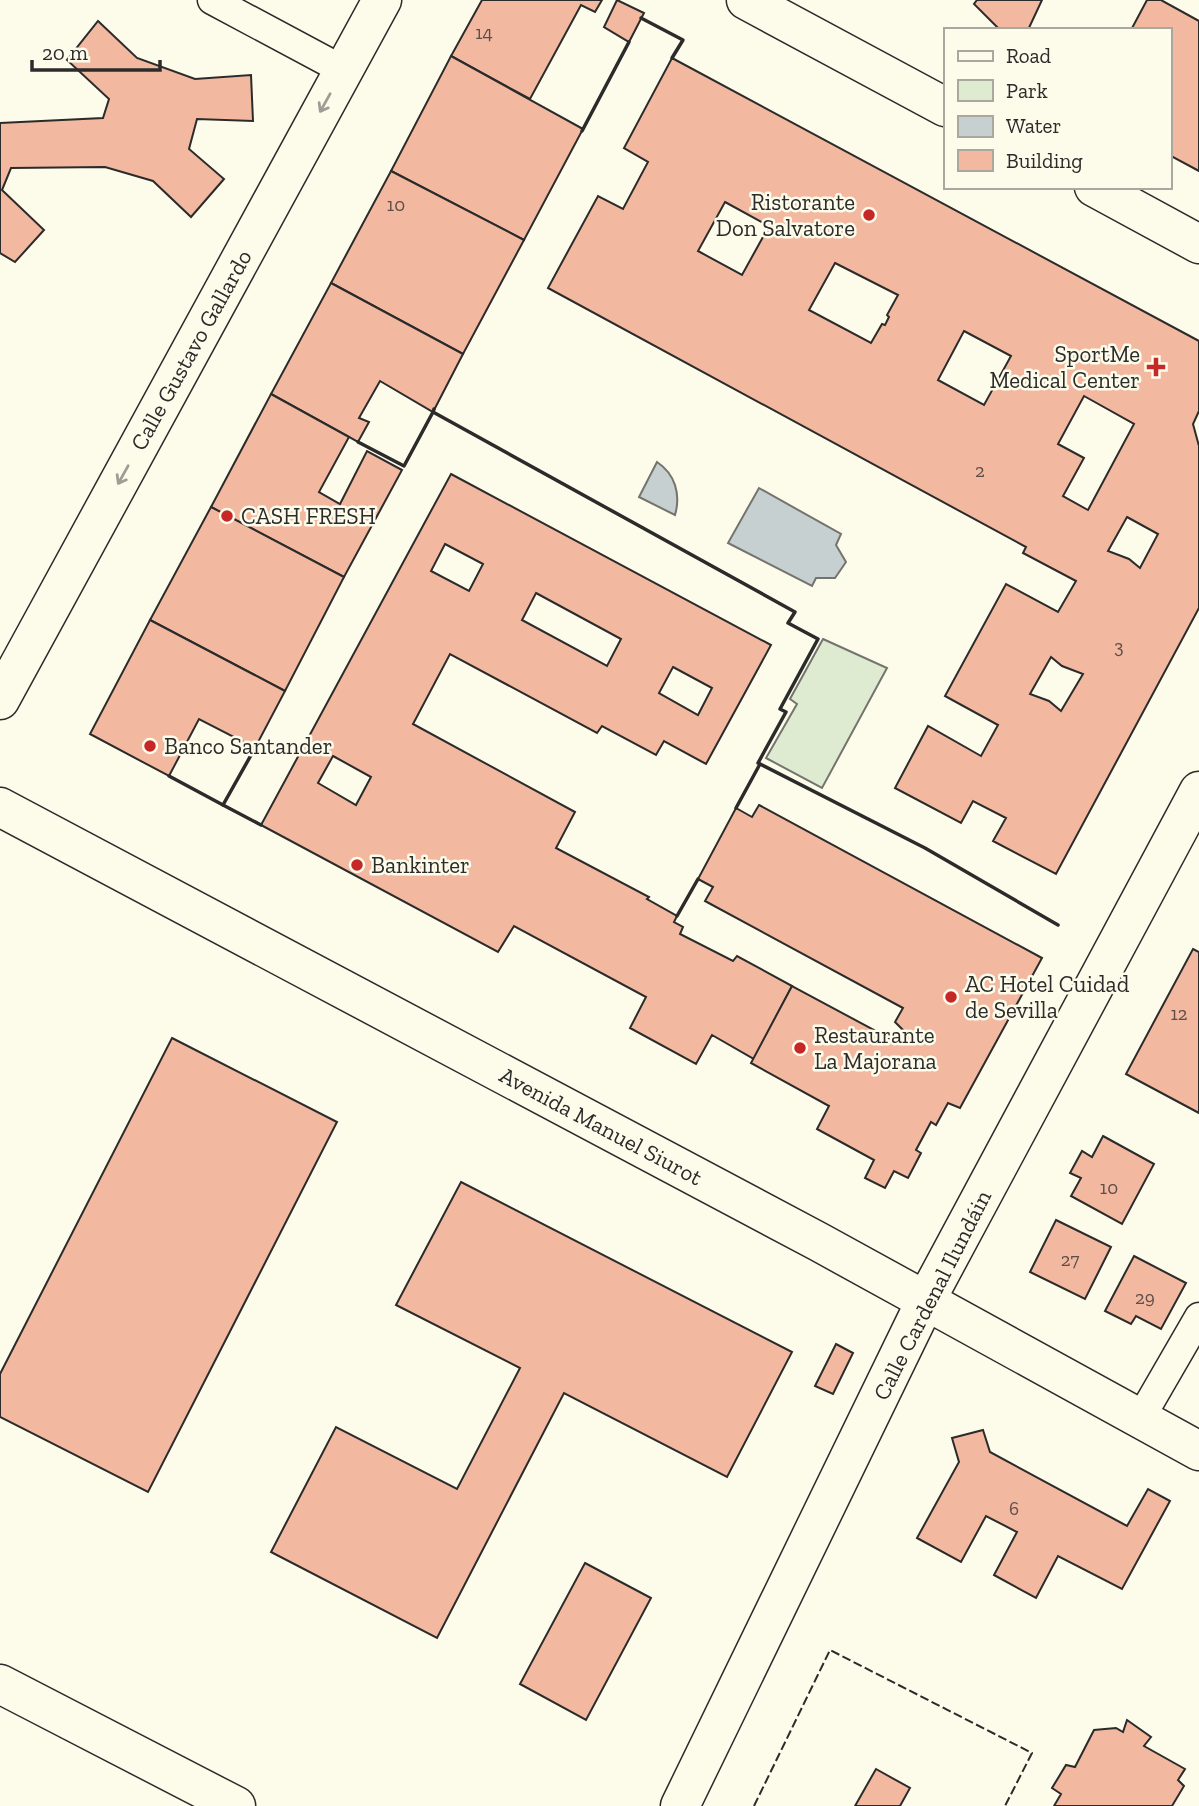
<svg xmlns="http://www.w3.org/2000/svg" width="1199" height="1806" font-family="'Zilla Slab',serif">
<style>
.green{fill:#deebd1;stroke:#74746e;stroke-width:2}
.water{fill:#c7d0d0;stroke:#74746e;stroke-width:2}
.building{fill:#f2b8a0;stroke:#2b2b2b;stroke-width:2;fill-rule:evenodd}
.lines{fill:none;stroke-linecap:round;stroke-linejoin:round}
.pedestrian-casing{stroke:#2b2b2b;stroke-width:31}
.minor-casing{stroke:#2b2b2b;stroke-width:41}
.secondary-casing{stroke:#2b2b2b;stroke-width:41}
.primary-casing{stroke:#2b2b2b;stroke-width:41}
.pedestrian{stroke:#fdfbea;stroke-width:28}
.minor{stroke:#fdfbea;stroke-width:38}
.secondary{stroke:#fdfbea;stroke-width:38}
.primary{stroke:#fdfbea;stroke-width:38}
.fence{stroke:#2b2b2b;stroke-width:2;stroke-dasharray:9 3.5;stroke-linecap:butt}
.wall{stroke:#2b2b2b;stroke-width:3.5}
.oneway{stroke:#9e9d94}
.poi-dot{fill:#c62828;stroke:#fdfbea;stroke-width:2.5}
.labels{text-anchor:middle;dominant-baseline:central;stroke-width:5;stroke-linejoin:round;paint-order:stroke}
.number-label{font-size:19px;fill:#5d4e48}
.poi-label{font-size:23px;fill:#2b2b2b;stroke:#fdfbea;text-anchor:start}
.street-label{font-size:23px;fill:#2b2b2b;stroke:#fdfbea}
</style>
<rect width="100%" height="100%" fill="#fdfbea"/>
<polygon class="green" points="823,639 887,668 822,788 766,758 797,704 790,699"/>
<g class="water">
<path d="M657 462C675 474 681 494 675 515L639 497Z"/>
<polygon points="759,488 841,534 836,545 846,562 835,578 816,578 812,586 728,543"/>
</g>
<g class="building">
<polygon points="482,0 602,0 595,12 581,5 530,99 451,56"/>
<polygon points="617,0 644,13 629,42 604,27"/>
<polygon points="977,0 1042,0 1028,30 1000,30 974,4"/>
<polygon points="1147,0 1161,0 1199,21 1199,171 1169,155 1169,30 1131,30"/>
<polygon points="98,21 137,58 195,79 251,75 253,121 197,119 189,149 224,179 191,217 153,181 105,167 11,168 2,190 44,230 15,262 0,253 0,123 103,118 109,99 67,60"/>
<polygon points="451,56 583,129 524,240 391,171"/>
<path d="M672 58 1199 341V411L1193 424 1199 446V608L1056 874 993 841 1006 818 973 801 961 823 895 788 928 726 981 756 998 725 945 696 1006 584 1058 612 1076 581 1023 553 1026 547 548 288 598 196 623 209 648 162 624 148ZM725 202 769 226 742 275 698 251ZM835 263 898 295 887 315 889 317 885 325 882 324 871 343 809 310ZM964 331 1011 356 984 405 938 380ZM1084 396 1134 424 1088 510 1063 496 1084 458 1058 444ZM1127 517 1158 534 1140 568 1129 559 1108 551ZM1051 657 1062 666 1083 674 1061 711 1049 701 1030 694Z"/>
<polygon points="391,171 524,240 463,354 331,283"/>
<polygon points="331,283 463,354 433,412 380,381 359,418 369,422 358,442 271,394"/>
<polygon points="271,394 349,437 319,492 340,504 367,451 402,470 344,577 211,507"/>
<path d="M451 474 771 645 706 764 664 741 656 755 602 726 597 733 450 654 413 724 575 812 556 848 649 897 647 899 677 916 674 922 683 927 680 934 733 961 737 956 792 986 754 1059 712 1035 696 1064 630 1028 646 997 514 926 498 952 261 825ZM445 544 483 564 469 591 431 571ZM536 593 621 639 607 666 522 620ZM673 667 712 688 698 715 659 693ZM333 756 371 777 356 805 318 783Z"/>
<polygon points="211,507 344,577 285,691 150,620"/>
<polygon points="150,620 285,691 255,748 199,719 169,776 90,734"/>
<polygon points="759,805 1042,958 960,1108 948,1103 936,1125 931,1122 916,1150 921,1153 908,1178 894,1171 885,1188 865,1178 874,1160 817,1129 829,1106 751,1063 792,986 898,1043 905,1032 895,1022 903,1008 705,901 713,887 698,879 736,808 752,817"/>
<polygon points="1193,949 1199,952 1199,1113 1126,1074"/>
<polygon points="172,1038 337,1122 148,1492 0,1417 0,1374"/>
<polygon points="1103,1136 1154,1164 1122,1224 1071,1196 1081,1178 1070,1173 1082,1151 1092,1157"/>
<polygon points="461,1182 792,1352 727,1477 564,1393 437,1638 271,1552 336,1427 457,1489 520,1368 396,1305"/>
<polygon points="1056,1220 1111,1247 1085,1299 1030,1272"/>
<polygon points="1134,1256 1186,1283 1161,1329 1136,1316 1131,1324 1105,1311"/>
<polygon points="836,1344 853,1353 833,1394 815,1386"/>
<polygon points="983,1430 990,1452 1127,1526 1148,1489 1170,1501 1122,1589 1058,1556 1036,1598 994,1575 1017,1532 986,1516 961,1562 917,1538 959,1462 952,1438"/>
<polygon points="585,1563 651,1598 586,1720 520,1684"/>
<polygon points="1127,1720 1151,1737 1144,1746 1185,1769 1178,1780 1184,1786 1172,1806 1054,1806 1061,1794 1052,1788 1066,1765 1075,1767 1094,1730 1116,1728 1123,1732"/>
<polygon points="876,1769 910,1788 900,1806 855,1806"/>
</g>
<g class="lines">
<defs>
<g id="pedestrian">
<polyline points="212,0 343,70"/>
<polyline points="1140,1419 1199,1317"/>
</g>
<g id="minor">
<polyline points="746,0 945,107"/>
<polyline points="1094,187 1199,244"/>
<polyline points="0,700 382,0"/>
</g>
<g id="secondary">
<polyline points="0,807 819,1242 1199,1451"/>
<polyline points="680,1806 926,1300 1199,791"/>
</g>
<polyline id="primary" points="0,1684 236,1806"/>
</defs>
<use href="#pedestrian" class="pedestrian-casing"/>
<use href="#minor" class="minor-casing"/>
<use href="#secondary" class="secondary-casing"/>
<use href="#primary" class="primary-casing"/>
<use href="#pedestrian" class="pedestrian"/>
<use href="#minor" class="minor"/>
<use href="#secondary" class="secondary"/>
<use href="#primary" class="primary"/>
<polyline class="fence" points="754,1806 830,1650 1032,1753 1005,1806"/>
<g class="wall">
<polyline points="641,18 683,40 672,58"/>
<polyline points="582,131 629,42"/>
<polyline points="434,409 433,412 795,612 788,623 818,639 780,709 786,712 758,763 925,848 1058,925"/>
<polyline points="358,442 404,466 433,412"/>
<polyline points="255,748 223,805 261,825"/>
<polyline points="169,776 223,805"/>
<polyline points="736,808 760,764"/>
<polyline points="677,916 698,879"/>
</g>
</g>
<defs><path id="oneway-shaft" d="M-6 0H5M1.5-3L5.5 0L1.5 3" fill="none" stroke-width="1.6" stroke-linecap="round" stroke-linejoin="round" transform="scale(1.75)"/></defs>
<g class="oneway">
<use href="#oneway-shaft" transform="translate(325 103) rotate(119)"/>
<use href="#oneway-shaft" transform="translate(123 475) rotate(119)"/>
</g>
<g class="poi-dot">
<circle cx="869" cy="215" r="7"/>
<path d="M1152.5 356.5h7v7h7v7h-7v7h-7v-7h-7v-7h7z"/>
<circle cx="227" cy="516" r="7"/>
<circle cx="150" cy="746" r="7"/>
<circle cx="357" cy="865" r="7"/>
<circle cx="951" cy="997" r="7"/>
<circle cx="800" cy="1048" r="7"/>
</g>
<g class="labels">
<g class="number-label">
<text x="484" y="32">14</text>
<text x="396" y="204">10</text>
<text x="980" y="470">2</text>
<text x="1119" y="646">3</text>
<text x="1179" y="1013">12</text>
<text x="1109" y="1187">10</text>
<text x="1070" y="1259">27</text>
<text x="1145" y="1297">29</text>
<text x="1014" y="1508">6</text>
</g>
<g class="poi-label">
<text x="855" y="202" text-anchor="end">Ristorante<tspan x="855" dy="26">Don Salvatore</tspan></text>
<text x="1140" y="354" text-anchor="end">SportMe<tspan x="1140" dy="26">Medical Center</tspan></text>
<text x="241" y="516">CASH FRESH</text>
<text x="164" y="746">Banco Santander</text>
<text x="371" y="865">Bankinter</text>
<text x="965" y="984">AC Hotel Cuidad<tspan x="965" dy="26">de Sevilla</tspan></text>
<text x="814" y="1035">Restaurante<tspan x="814" dy="26">La Majorana</tspan></text>
</g>
<g class="street-label">
<text transform="translate(191 350) rotate(-61)">Calle Gustavo Gallardo</text>
<text transform="translate(601 1126) rotate(28)">Avenida Manuel Siurot</text>
<text transform="translate(932 1295) rotate(-63)">Calle Cardenal Ilundáin</text>
</g>
</g>
<rect x="944" y="28" width="228" height="161" fill="#fdfbea" stroke="#a9a89e" stroke-width="2"/>
<rect x="958" y="51" width="35" height="10" fill="#fdfbea" stroke="#a9a89e" stroke-width="2"/>
<text x="1006" y="63" font-size="21" fill="#2b2b2b">Road</text>
<rect x="958" y="80" width="35" height="21" fill="#deebd1" stroke="#a9a89e" stroke-width="2"/>
<text x="1006" y="98" font-size="21" fill="#2b2b2b">Park</text>
<rect x="958" y="116" width="35" height="21" fill="#c7d0d0" stroke="#a9a89e" stroke-width="2"/>
<text x="1006" y="133" font-size="21" fill="#2b2b2b">Water</text>
<rect x="958" y="150" width="35" height="21" fill="#f2b8a0" stroke="#a9a89e" stroke-width="2"/>
<text x="1006" y="168" font-size="21" fill="#2b2b2b">Building</text>
<path d="M32 60v10h128v-10" fill="none" stroke="#2b2b2b" stroke-width="3.5"/>
<text x="42" y="60" font-size="21" fill="#2b2b2b" stroke="#fdfbea" stroke-width="5" paint-order="stroke">20 m</text>
</svg>
